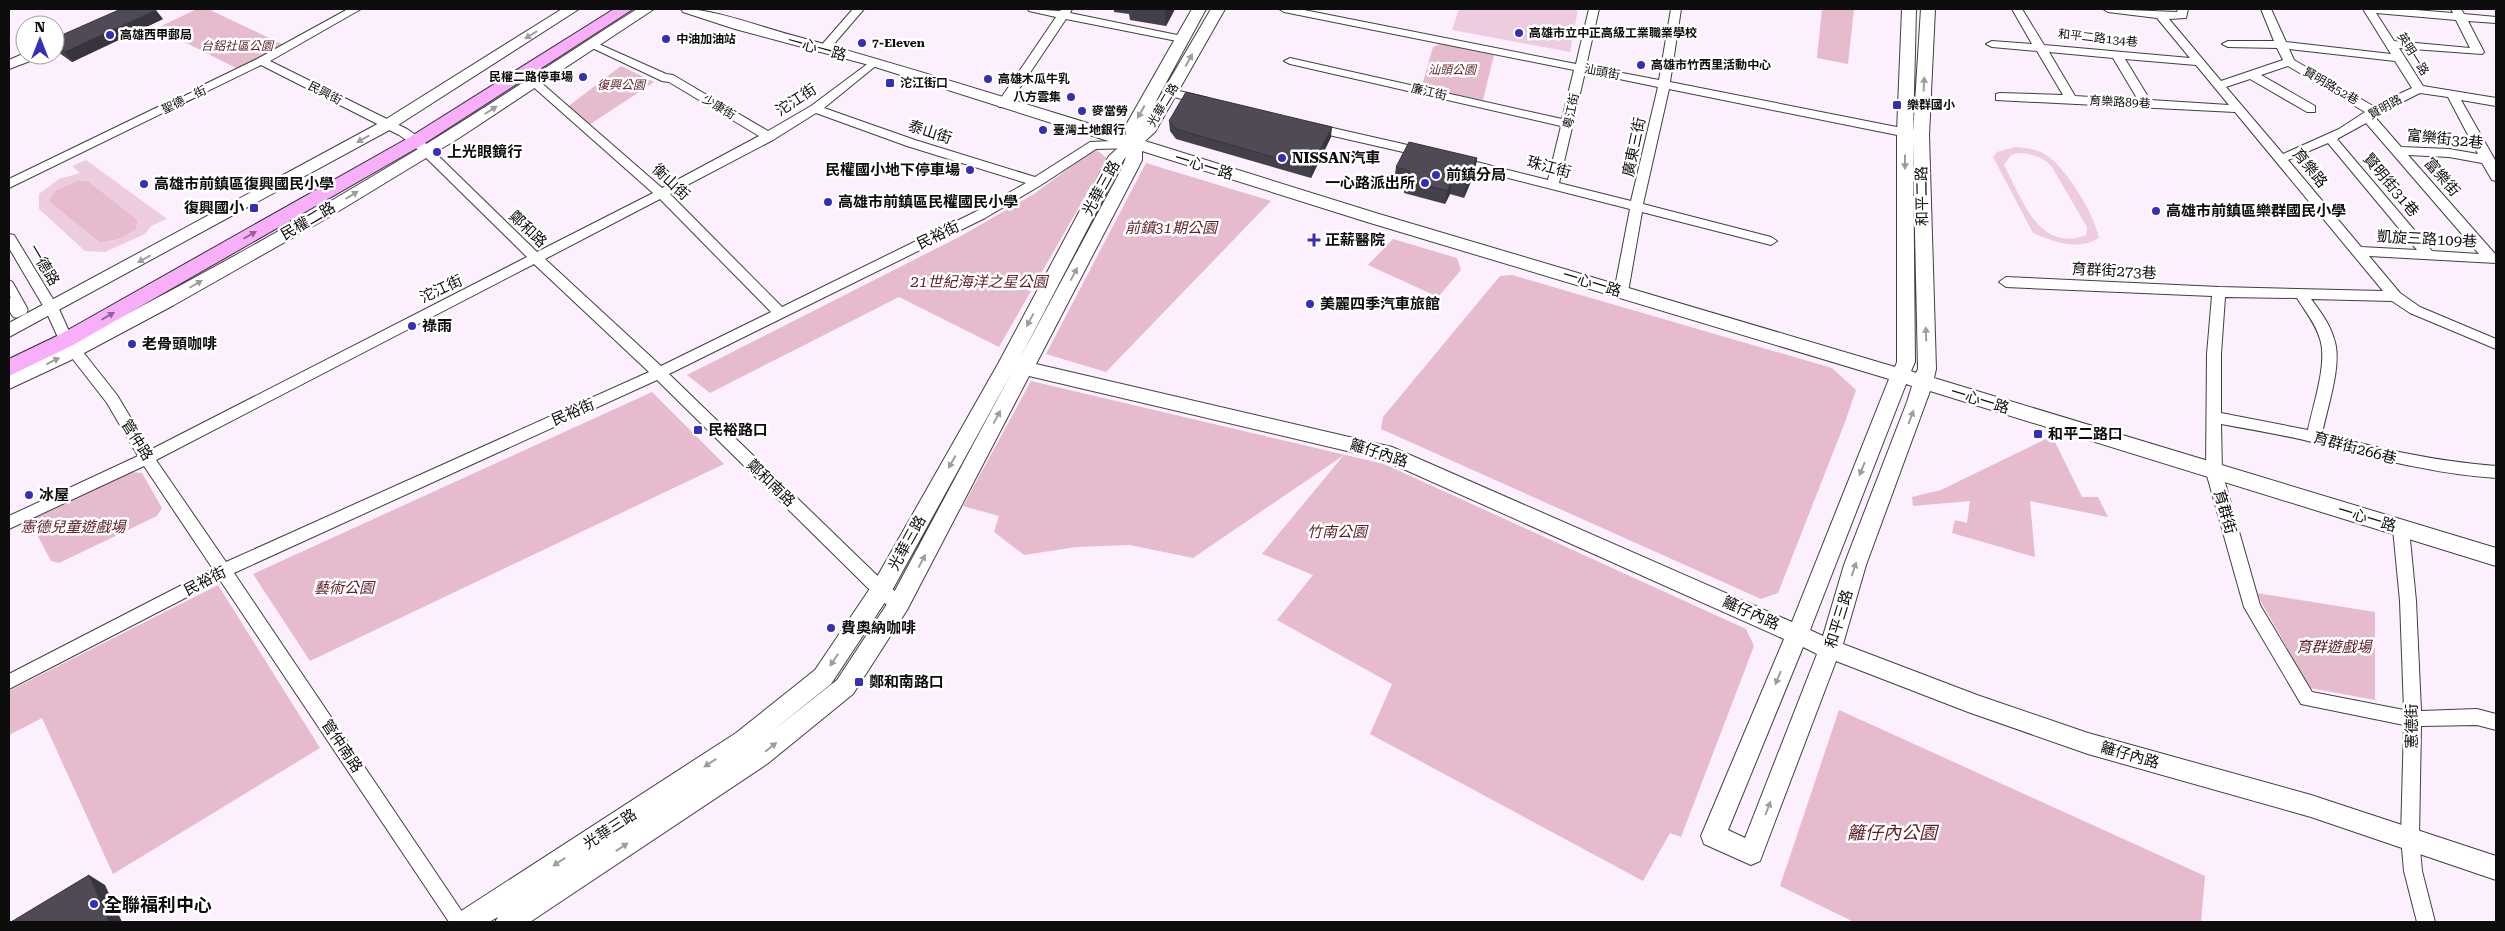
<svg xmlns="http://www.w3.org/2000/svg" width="2505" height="931" font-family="'Roboto Serif','Noto Sans TC',serif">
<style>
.green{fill:#e6bbcd}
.pitch{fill:#eeccdf;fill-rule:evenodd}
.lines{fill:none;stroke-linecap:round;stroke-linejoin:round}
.pedestrian-casing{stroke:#404040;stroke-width:11}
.minor-casing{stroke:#404040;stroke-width:2}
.tertiary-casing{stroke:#404040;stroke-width:2}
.secondary-casing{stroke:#2f2f2f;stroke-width:2}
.pedestrian{stroke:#fff;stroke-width:9}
.minor{fill:#fff;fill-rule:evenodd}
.tertiary{fill:#fff;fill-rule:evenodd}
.secondary{fill:#f8aef9;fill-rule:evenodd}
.wall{fill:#444049}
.shaded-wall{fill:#37343c}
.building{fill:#4f4a55;stroke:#37343c}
.oneway{fill:#9e9e9e}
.oneway2{fill:#8e668f}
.poi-dot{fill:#342fb4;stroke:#fff;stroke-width:2}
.labels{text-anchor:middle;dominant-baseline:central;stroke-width:5;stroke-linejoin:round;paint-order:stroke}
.far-poi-label{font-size:12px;font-weight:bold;fill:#0d0d0d;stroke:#fff;text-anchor:start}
.far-street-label{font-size:12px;fill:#0d0d0d;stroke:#fff}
.far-park-label{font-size:12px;font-style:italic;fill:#60222a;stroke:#fff}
.street-label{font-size:15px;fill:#0d0d0d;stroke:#fff}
.poi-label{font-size:15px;font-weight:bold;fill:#0d0d0d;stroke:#fff;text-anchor:start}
.park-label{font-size:15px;font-style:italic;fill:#60222a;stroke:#fff}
.near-park-label{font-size:18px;font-style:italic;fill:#60222a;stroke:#fff}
.near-poi-label{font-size:18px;font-weight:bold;fill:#0d0d0d;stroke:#fff;text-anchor:start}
</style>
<rect width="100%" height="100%" fill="#fceffe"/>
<g class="green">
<polygon points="197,9 208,9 284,45 238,69 157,28"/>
<polygon points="1822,9 1854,9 1848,64 1817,58"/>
<polygon points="1440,44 1494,55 1483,100 1428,89 1423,82 1433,47"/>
<polygon points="621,66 654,82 586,127 566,108"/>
<polygon points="1095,149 1107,158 999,347 899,297 710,393 687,375 961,236 1034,194"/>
<polygon points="1146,163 1271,201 1106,372 1046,354"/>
<polygon points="78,180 88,181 138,220 136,230 120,239 100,243 48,201 56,190"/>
<polygon points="1393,239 1457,258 1461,270 1438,297 1368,265"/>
<polygon points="1512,275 1832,368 1856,390 1845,422 1778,593 1761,599 1381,429 1383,417 1500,276"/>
<polygon points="1031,381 1384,464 1746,629 1754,646 1681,837 1670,833 1643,881 1370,734 1392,684 1277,620 1313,575 1262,554 1344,455 1193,558 1130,545 1076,547 1024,555 994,532 999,516 963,506"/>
<polygon points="652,392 724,464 310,661 253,574"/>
<polygon points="2052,436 2082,497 2098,497 2108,517 2030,501 2035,557 1952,533 1955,520 1967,523 1970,501 1913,506 1912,497 1941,490"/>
<polygon points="131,472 142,473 162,508 157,516 59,563 51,561 31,523 33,516"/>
<polygon points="218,585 320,748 113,874 42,718 9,735 9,691"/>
<polygon points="2256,593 2375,612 2375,700 2310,688"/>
<polygon points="1839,710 2205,876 2201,922 1854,922 1780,886"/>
</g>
<g class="pitch">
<polygon points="1459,9 1578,9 1570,52 1452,30"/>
<path d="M2016 147C2026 148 2037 149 2046 155 2065 166 2095 215 2099 238 2077 251 2055 242 2033 233L1993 157 1997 152ZM2017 153C2031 154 2043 156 2052 167L2087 227 2086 235C2039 254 2021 197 2004 165L2011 155Z"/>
<path d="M86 160 167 219 151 226 145 234 105 252 85 251 39 209V194L59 179 80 173 72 166ZM78 180 88 181 138 220 136 230 120 239 100 243 49 201 56 190Z"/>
</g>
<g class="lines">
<defs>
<polyline id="pedestrian" points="9,285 23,310 16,313 9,302"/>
<g id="minor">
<path d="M348 9H361L270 61 407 129 420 138 537 252 653 193 530 84V80H538L662 188 759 136 669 82 662 81 588 46V42L592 41 666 74 673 75 768 131 811 106 874 59 878 60V64L824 108 915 140 1035 177 1090 142 1134 140 1140 144 1134 148 1096 149 1041 185 985 218 669 374 887 585 905 599 907 604 905 609C893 613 884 602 875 595L657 380 234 573 469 922H449L220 580 9 689V674L213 569 144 466 9 529V516L138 456 107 403 61 344 45 309 9 248V234L14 235 59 309 72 338 117 395 150 450 527 257 412 144 399 135 261 65 9 188V179L257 59ZM816 113 907 146 1026 183 975 212 782 307 670 194 773 140ZM660 199 771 312 661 366 545 259ZM534 264 649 372 226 562 156 460Z"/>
<polygon points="853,9 864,9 827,52 819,52 819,48"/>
<polygon points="1028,9 1060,11 1062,9 1072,9 1070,13 1182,36 1188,39 1182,42 1066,19 1007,107 999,107 997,104 1056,17 1029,11"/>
<path d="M1279 9H1299L1576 64 1589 9H1599L1586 66 1659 80 1671 9H1681L1670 82 1917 131 1923 135 1917 139 1669 89 1643 204 1771 237 1777 241 1771 245 1642 212 1628 292 1621 297 1614 292 1630 209 1453 164 1451 161 1457 157 1548 180 1561 126 1290 64 1284 61 1290 58 1562 119 1574 70 1284 12ZM1585 72 1658 87 1631 201 1559 183Z"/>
<path d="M2012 9H2022L2044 45 2190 58 2157 18 2108 12 2103 9 2177 12 2178 9H2188L2186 18 2169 19 2221 81 2283 60 2277 48 2228 47 2222 44 2228 41H2274L2261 9H2271L2286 42 2391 54 2363 9H2403L2453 13 2451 9H2461L2464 14 2496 17V23L2468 21 2484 52 2482 54 2399 48 2423 86 2496 98V106L2461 100 2495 160 2496 181 2492 180 2482 163 2449 157 2408 155 2496 255V263L2369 256 2400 293 2420 307 2496 339V349L2410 313 2392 301 2311 299C2320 311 2330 324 2334 339 2343 363 2327 408 2322 434 2383 449 2433 461 2496 466V478C2434 474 2376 458 2316 443 2285 435 2253 430 2221 424L2222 472 2260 605 2312 692 2404 710 2400 601 2393 529 2395 525 2401 523 2407 525 2409 529 2416 601 2421 711 2477 709 2496 714V730L2477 725 2421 726 2419 837 2422 871 2435 922H2417L2404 871 2401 837 2404 725 2301 704 2244 607 2206 472 2207 354 2212 296 2006 287 1999 282 2006 277 2219 287 2383 291 2235 112 1996 100V94L2000 93 2063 95 2037 51 1992 47 1986 44 1992 41 2032 44ZM2376 13 2456 20 2470 48 2394 41ZM2289 49 2395 61 2412 88 2373 106 2294 60ZM2049 52 2113 58 2138 100 2075 96ZM2125 59 2196 65 2229 105 2150 100ZM2288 66 2365 112 2339 129 2283 154 2226 87 2250 79 2307 112H2315V106L2261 75ZM2420 93 2448 97 2478 154 2449 149 2401 147 2374 116ZM2366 123 2479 254 2432 251 2337 139ZM2328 143 2417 250 2361 247 2288 160ZM2225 297 2297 298C2305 311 2316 324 2320 339 2328 363 2313 405 2308 430L2221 413V354Z"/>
<polygon points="1171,89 1208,98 1210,101 1204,105 1167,95 1167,91"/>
<polygon points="1311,123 1425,149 1431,153 1425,157 1307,130 1305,127"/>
</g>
<g id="tertiary">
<polygon points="562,9 579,9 395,127 9,337 9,323 383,121"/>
<path d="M637 9H654L459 138 329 217 174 305 69 361 9 389V374C149 305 285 230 418 149 492 104 564 55 637 9Z"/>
<path d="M681 9C717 9 759 27 795 36 906 66 1016 101 1126 135V125L1192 9H1206L1142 127 1211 9H1225L1155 132 1145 141 1379 214 1895 367 1897 362V132L1902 9H1916L1913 134 1921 9H1935L1929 135 1936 369 1934 378 2496 548V566L1930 391 1866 565 1843 644 1977 695 2088 733 2311 795 2496 856V880L2311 817 2088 754 1968 712 1836 661 1763 853 1760 861 1751 865 1704 844 1701 836 1784 639 1381 459 1029 376 907 610 853 694 767 764 530 922H495L498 917 489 922H454L458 913 736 733 815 670 873 584 998 364 1109 156 1121 145 869 65 735 29 683 12ZM1913 141 1918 369 1916 373 1911 371 1915 362ZM1142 151 1367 222 1889 379 1792 622 1392 447 1036 364 1137 170 1142 160ZM1126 157 1121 170 1019 360 1124 159ZM1012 372 891 598 837 680 771 732 831 684 889 596ZM1906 384 1912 386 1907 402 1844 565 1823 636 1810 630ZM1803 647 1817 654 1745 838 1728 830Z"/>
<polygon points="25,53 25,55 41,55 38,58 9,69 9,60"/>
</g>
<polygon id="secondary" points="614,9 633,9 422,145 73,345 9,376 9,359 59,335 410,137"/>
</defs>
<use href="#pedestrian" class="pedestrian-casing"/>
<use href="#minor" class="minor-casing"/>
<use href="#tertiary" class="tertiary-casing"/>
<use href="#secondary" class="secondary-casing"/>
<use href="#pedestrian" class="pedestrian"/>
<use href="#minor" class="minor"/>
<use href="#tertiary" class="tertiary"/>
<use href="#secondary" class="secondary"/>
</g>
<g class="wall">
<polygon points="1114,9 1175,9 1166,26 1130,20 1129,14 1114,12"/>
<polygon points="163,19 72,62 55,50 55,38"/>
<polygon points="1169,121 1331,137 1311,178 1176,139 1170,131"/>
<polygon points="1477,158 1475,172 1464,198 1450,194 1445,204 1404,193 1405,183 1394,181 1396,167"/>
</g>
<g class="shaded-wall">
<polygon points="1165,9 1175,9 1166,26"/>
<polygon points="156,10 163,19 72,62 65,52"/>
<polygon points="1332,127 1331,137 1311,178 1311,168"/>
<polygon points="1477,158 1475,172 1464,198 1466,184"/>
<polygon points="1452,181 1450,194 1445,204 1447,191"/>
<polygon points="89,875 105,885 122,922 109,922"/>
</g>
<g class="building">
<polygon points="121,9 155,9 156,10 65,52 55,46 55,38"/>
<polygon points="1186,92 1332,127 1311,168 1176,129 1169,121"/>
<polygon points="1409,142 1477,158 1466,184 1452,181 1447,191 1406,180 1410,171 1396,167"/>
<polygon points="89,875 109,922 11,922"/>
</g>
<defs><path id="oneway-solid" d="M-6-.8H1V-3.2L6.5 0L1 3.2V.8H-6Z" transform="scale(1.25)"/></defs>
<g class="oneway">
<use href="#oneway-solid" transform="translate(531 35) rotate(148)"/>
<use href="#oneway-solid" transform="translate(1189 60) rotate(-61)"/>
<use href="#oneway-solid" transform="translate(1924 84) rotate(-87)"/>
<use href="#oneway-solid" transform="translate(491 110) rotate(-32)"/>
<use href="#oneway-solid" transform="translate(1141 112) rotate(119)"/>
<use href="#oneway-solid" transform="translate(363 139) rotate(151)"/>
<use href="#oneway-solid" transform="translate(1905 162) rotate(90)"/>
<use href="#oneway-solid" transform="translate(352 195) rotate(-31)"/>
<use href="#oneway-solid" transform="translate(144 259) rotate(151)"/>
<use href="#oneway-solid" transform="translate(1074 274) rotate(-62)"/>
<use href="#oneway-solid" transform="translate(196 284) rotate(-30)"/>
<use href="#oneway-solid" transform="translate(1030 320) rotate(118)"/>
<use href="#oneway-solid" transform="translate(1926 334) rotate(-92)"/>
<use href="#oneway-solid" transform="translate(53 361) rotate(-26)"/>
<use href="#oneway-solid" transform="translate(997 417) rotate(-62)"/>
<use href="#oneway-solid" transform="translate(1911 417) rotate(-69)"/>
<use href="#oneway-solid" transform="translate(952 462) rotate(119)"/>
<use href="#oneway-solid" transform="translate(1862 469) rotate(112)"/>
<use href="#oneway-solid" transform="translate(922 561) rotate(-62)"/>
<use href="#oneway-solid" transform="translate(1854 569) rotate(-72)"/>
<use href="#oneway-solid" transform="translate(834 660) rotate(124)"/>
<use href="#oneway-solid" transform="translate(1778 678) rotate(112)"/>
<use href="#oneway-solid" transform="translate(771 747) rotate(-39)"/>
<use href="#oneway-solid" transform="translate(710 763) rotate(147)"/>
<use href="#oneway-solid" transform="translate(1768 808) rotate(-69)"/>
<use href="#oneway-solid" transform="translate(622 847) rotate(-34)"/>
<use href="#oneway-solid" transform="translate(559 862) rotate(147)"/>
</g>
<g class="oneway2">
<use href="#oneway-solid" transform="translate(250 235) rotate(-30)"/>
<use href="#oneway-solid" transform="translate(108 316) rotate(-30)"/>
</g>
<g class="poi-dot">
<circle cx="1519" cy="33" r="5"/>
<circle cx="110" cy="35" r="5"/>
<circle cx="666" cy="39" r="5"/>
<circle cx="862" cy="43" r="5"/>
<circle cx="1641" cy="65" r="5"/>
<circle cx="583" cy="77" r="5"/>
<circle cx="988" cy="79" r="5"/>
<rect x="885" y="78" width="10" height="10" rx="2.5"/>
<circle cx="1071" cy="97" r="5"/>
<rect x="1892" y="100" width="10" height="10" rx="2.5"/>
<circle cx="1082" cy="111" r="5"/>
<circle cx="1043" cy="130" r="5"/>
<circle cx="437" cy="152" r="5"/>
<circle cx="1282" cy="158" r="5"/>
<circle cx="970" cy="170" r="5"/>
<circle cx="1436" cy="175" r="5"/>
<circle cx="1425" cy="183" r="5"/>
<circle cx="144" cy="184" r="5"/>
<circle cx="828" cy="202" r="5"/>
<rect x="249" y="203" width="10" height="10" rx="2.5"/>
<circle cx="2156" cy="211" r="5"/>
<path d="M1311.5 232.5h5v5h5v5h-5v5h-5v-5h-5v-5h5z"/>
<circle cx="1310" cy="304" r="5"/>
<circle cx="412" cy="326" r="5"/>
<circle cx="132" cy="344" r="5"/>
<rect x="693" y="425" width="10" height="10" rx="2.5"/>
<rect x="2033" y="429" width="10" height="10" rx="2.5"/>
<circle cx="29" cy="495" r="5"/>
<circle cx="831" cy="628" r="5"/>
<rect x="854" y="677" width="10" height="10" rx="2.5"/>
<circle cx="94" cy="904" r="5"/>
</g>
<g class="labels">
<g class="far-poi-label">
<text x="1529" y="33">高雄市立中正高級工業職業學校</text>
<text x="120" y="35">高雄西甲郵局</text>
<text x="676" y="39">中油加油站</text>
<text x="872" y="43">7-Eleven</text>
<text x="1651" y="65">高雄市竹西里活動中心</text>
<text x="573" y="77" text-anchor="end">民權二路停車場</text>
<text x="998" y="79">高雄木瓜牛乳</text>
<text x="900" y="83">沱江街口</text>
<text x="1061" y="97" text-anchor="end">八方雲集</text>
<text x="1907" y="105">樂群國小</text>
<text x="1092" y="111">麥當勞</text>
<text x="1053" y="130">臺灣土地銀行</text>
</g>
<g class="far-street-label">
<text transform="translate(2098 38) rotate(6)">和平二路134巷</text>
<text transform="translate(2413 54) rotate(58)">英明一路</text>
<text transform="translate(1602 72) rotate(11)">汕頭街</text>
<text transform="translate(2331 86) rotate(30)">賢明路52巷</text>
<text transform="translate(1429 92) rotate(13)">廉江街</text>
<text transform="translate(325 93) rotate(27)">民興街</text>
<text transform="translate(184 100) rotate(-26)">聖德二街</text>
<text transform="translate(2120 102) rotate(3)">育樂路89巷</text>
<text transform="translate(1163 105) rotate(-59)">光華二路</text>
<text transform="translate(719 107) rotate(31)">少康街</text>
<text transform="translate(2385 107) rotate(-29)">賢明路</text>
<text transform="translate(1571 111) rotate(-78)">粵江街</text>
</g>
<g class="far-park-label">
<text x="237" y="46">台鋁社區公園</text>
<text x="1452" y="70">汕頭公園</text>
<text x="621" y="85">復興公園</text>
</g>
<g class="street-label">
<text transform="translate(817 48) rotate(15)">一心一路</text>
<text transform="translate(796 100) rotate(-33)">沱江街</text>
<text transform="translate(930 132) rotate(18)">泰山街</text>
<text transform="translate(2445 139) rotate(6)">富樂街32巷</text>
<text transform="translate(1634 147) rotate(-78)">廣東三街</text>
<text transform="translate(1204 166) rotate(17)">一心一路</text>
<text transform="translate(1549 167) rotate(15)">珠江街</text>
<text transform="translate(2310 168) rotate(51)">育樂路</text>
<text transform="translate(2442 177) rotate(49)">富樂街</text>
<text transform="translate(671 182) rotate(43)">衡山街</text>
<text transform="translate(2391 185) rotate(50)">賢明街31巷</text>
<text transform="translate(1101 188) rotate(-61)">光華三路</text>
<text transform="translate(1922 196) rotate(-91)">和平二路</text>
<text transform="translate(308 221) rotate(-30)">民權二路</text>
<text transform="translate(528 229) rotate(44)">鄭和路</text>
<text transform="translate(938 235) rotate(-26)">民裕街</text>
<text transform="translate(2427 239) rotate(3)">凱旋三路109巷</text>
<text transform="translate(44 265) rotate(59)">一德路</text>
<text transform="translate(2114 271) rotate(3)">育群街273巷</text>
<text transform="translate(1592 283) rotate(17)">一心一路</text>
<text transform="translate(441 289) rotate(-25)">沱江街</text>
<text transform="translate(1980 400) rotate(17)">一心一路</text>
<text transform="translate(573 412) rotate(-23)">民裕街</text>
<text transform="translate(137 440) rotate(58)">管仲路</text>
<text transform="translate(2355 448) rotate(15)">育群街266巷</text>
<text transform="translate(1379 453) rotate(18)">籬仔內路</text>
<text transform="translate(771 483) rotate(44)">鄭和南路</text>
<text transform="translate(2225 512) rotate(74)">育群街</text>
<text transform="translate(2367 518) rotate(17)">一心一路</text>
<text transform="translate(907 543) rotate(-61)">光華三路</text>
<text transform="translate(205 581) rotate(-27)">民裕街</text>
<text transform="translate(1751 613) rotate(24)">籬仔內路</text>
<text transform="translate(1839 619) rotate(-73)">和平三路</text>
<text transform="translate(2412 726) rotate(-90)">憲德街</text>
<text transform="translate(342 746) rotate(56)">管仲南路</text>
<text transform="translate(2130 755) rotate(16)">籬仔內路</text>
<text transform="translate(610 829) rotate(-33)">光華三路</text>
</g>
<g class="poi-label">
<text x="447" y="152">上光眼鏡行</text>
<text x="1292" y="158">NISSAN汽車</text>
<text x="960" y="170" text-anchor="end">民權國小地下停車場</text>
<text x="1446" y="175">前鎮分局</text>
<text x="1415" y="183" text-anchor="end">一心路派出所</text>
<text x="154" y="184">高雄市前鎮區復興國民小學</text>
<text x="838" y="202">高雄市前鎮區民權國民小學</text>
<text x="244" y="208" text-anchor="end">復興國小</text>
<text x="2166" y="211">高雄市前鎮區樂群國民小學</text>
<text x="1325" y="240">正薪醫院</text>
<text x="1320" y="304">美麗四季汽車旅館</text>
<text x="422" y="326">祿雨</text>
<text x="142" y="344">老骨頭咖啡</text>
<text x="708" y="430">民裕路口</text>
<text x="2048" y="434">和平二路口</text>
<text x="39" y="495">冰屋</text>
<text x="841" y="628">費奧納咖啡</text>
<text x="869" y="682">鄭和南路口</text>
</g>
<g class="park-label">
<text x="1171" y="228">前鎮31期公園</text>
<text x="979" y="282">21世紀海洋之星公園</text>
<text x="73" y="527">憲德兒童遊戲場</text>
<text x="1337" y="532">竹南公園</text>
<text x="344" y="588">藝術公園</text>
<text x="2334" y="647">育群遊戲場</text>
</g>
<g class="near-park-label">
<text x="1892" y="832">籬仔內公園</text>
</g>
<g class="near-poi-label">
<text x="104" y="904">全聯福利中心</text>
</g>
</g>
<rect width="2505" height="931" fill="none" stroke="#0d0d0d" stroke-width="20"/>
<g transform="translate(40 40)"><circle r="24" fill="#ffffff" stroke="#9e9e9e"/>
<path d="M0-4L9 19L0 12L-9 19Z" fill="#342fb4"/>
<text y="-8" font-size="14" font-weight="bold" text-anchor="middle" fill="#0d0d0d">N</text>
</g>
</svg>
